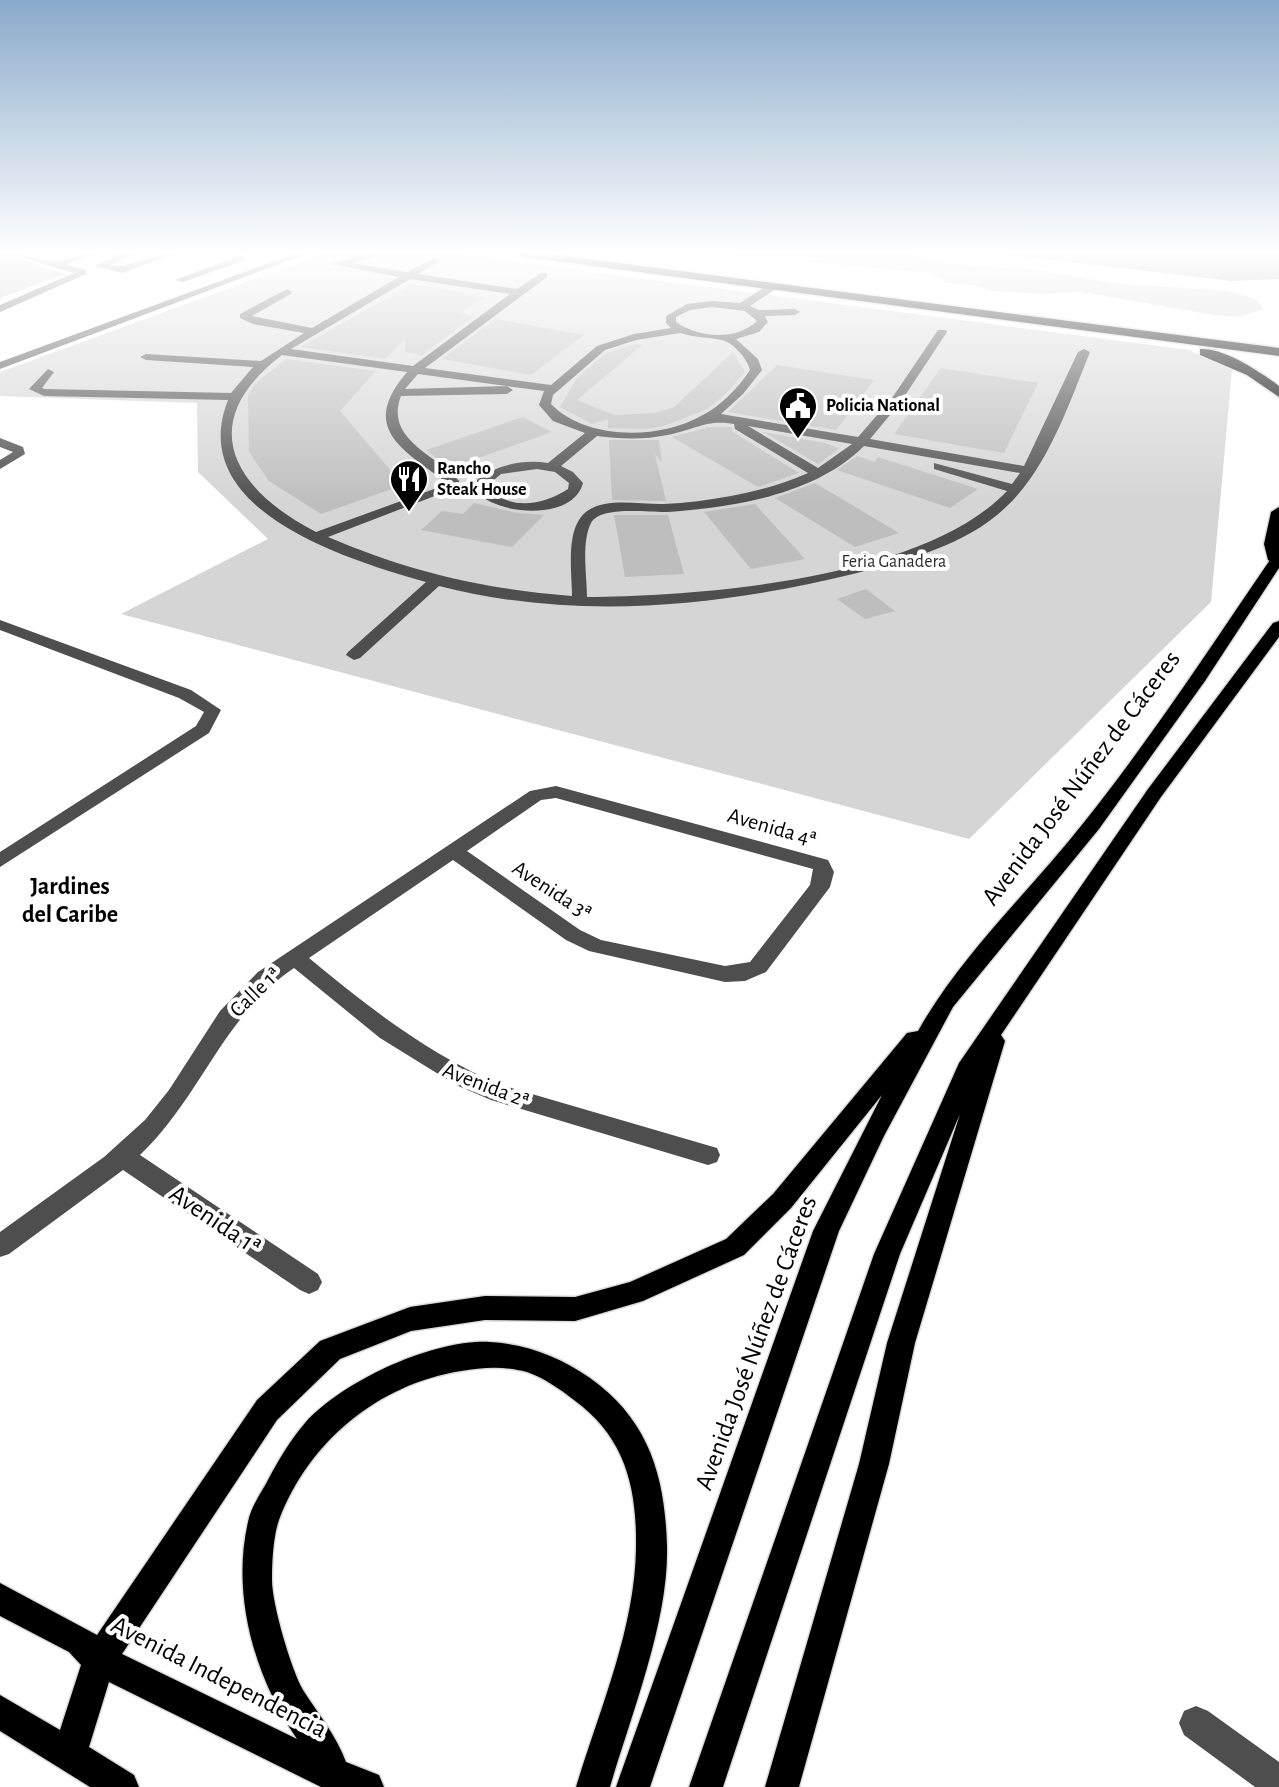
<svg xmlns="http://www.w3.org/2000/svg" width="1279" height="1787" font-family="'Alegreya Sans',sans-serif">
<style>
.green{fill:#d5d5d5}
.water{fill:#9c9c9c}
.building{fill:#bebebe}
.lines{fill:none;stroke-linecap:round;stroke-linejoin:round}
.major-casing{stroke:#dbdbdb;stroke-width:3}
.highway-casing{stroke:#dbdbdb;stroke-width:3}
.minor{fill:#4e4e4e;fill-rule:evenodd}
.major{fill:#000;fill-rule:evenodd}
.highway{fill:#000;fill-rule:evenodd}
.labels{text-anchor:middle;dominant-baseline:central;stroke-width:8;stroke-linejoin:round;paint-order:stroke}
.far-poi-label{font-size:18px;font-weight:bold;fill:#000;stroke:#fff;text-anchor:start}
.far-park-label{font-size:18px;fill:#2c2c2c;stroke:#fff}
.street-label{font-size:22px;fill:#000;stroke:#fff}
.neighbourhood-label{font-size:24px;font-weight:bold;fill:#000;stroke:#fff}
.near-street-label{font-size:26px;fill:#000;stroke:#fff}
</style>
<rect width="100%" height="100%" fill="#fff"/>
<g class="green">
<polygon points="323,254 456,254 1189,350 1232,370 1211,602 969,839 121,614 268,539 198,472 197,403 0,396 0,372"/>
<polygon points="720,254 907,254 940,263 1040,270 1111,283 1229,291 1256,299 1263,309 1240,317 1213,315 1082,292 1042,294 993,291 973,285 946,283 931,273"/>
</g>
<polygon class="water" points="1001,254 1279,254 1279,279 1231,281"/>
<g class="building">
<polygon points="0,254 7,254 65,274 0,298"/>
<polygon points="412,284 486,297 460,313 475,316 422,355 405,352 405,338 386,359 300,347"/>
<polygon points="495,319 584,335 531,375 442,359"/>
<polygon points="634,344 642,345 577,400 614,415 656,413 674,407 733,352 745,372 726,394 707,409 664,426 644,429 608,428 608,419 592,424 560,407 577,378 606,353"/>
<polygon points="286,359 376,371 340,411 403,485 321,514 269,481 249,452 248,395 257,382"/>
<polygon points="777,365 874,380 836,430 728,412"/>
<polygon points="941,368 1038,383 1004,453 894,434"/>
<polygon points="523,417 552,432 450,468 426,450"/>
<polygon points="708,427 731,427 733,432 799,473 758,487 672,437"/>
<polygon points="763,432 826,443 839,449 818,464"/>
<polygon points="659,440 662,463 655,454 666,501 612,500 609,440"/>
<polygon points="857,456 875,462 878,457 978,489 950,508 837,470"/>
<polygon points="815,483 899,533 855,547 775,498"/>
<polygon points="474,503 517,513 544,515 512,547 421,530 442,511 463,514"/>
<polygon points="755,504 805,559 751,569 704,512"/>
<polygon points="614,515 668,515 684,574 625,577"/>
<polygon points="866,589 895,611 865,619 837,599"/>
</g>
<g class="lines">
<defs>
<g id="major">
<path d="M1279 556V568L1205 681 1099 829 953 1007 884 1136 839 1231 650 1787H616L813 1231 882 1095 791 1208 744 1255 643 1301 575 1321 485 1320 411 1331 340 1359 277 1420 122 1654 297 1739C255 1678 231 1596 248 1522 251 1506 262 1492 269 1478 279 1459 291 1439 305 1423 343 1381 433 1339 490 1342 527 1344 560 1357 590 1378 649 1420 665 1476 667 1546 669 1621 631 1715 610 1787H576C599 1711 635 1629 636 1548 637 1487 625 1437 574 1400 560 1389 544 1378 527 1372 506 1366 483 1367 461 1371 379 1384 309 1441 279 1520 273 1537 272 1563 272 1580 272 1604 291 1669 303 1690 319 1715 336 1735 346 1762L379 1775 384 1787H321L109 1682 89 1747 134 1775 139 1787H90L0 1731V1695L60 1730 81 1665 69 1652 0 1616V1583L97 1635 257 1400 320 1341 410 1307 485 1296 575 1297 630 1282 726 1239 773 1194 907 1033 918 1031C961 954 1030 891 1085 821 1152 737 1211 646 1272 557Z"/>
<polygon points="1279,621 1279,637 1161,797 1001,1035 1005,1041 915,1343 889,1464 799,1787 765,1787 859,1464 887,1343 960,1114 900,1254 723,1787 689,1787 874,1254 959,1063 1148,789 1273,623"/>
</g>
<g id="highway">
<polygon points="519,254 549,254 1279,348 1279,356 525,257"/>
<path d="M1200 349C1223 347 1261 372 1279 386V397L1247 375 1200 355Z"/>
<polygon points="1279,507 1279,565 1277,565 1268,560 1264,544 1271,512"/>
</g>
</defs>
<use href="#major" class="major-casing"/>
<use href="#highway" class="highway-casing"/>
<g class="minor">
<path d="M10 254C26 253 41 262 56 261 69 260 81 253 95 254L66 264 86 270V274L0 312V305L74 273Z"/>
<path d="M120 254H133L110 265C132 269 151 253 173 254L123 273 94 266Z"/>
<polygon points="293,254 306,254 0,369 0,362"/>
<path d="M369 254H386L351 263 407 272 435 257 438 262 418 274 517 289 541 273H547V277L425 368 551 385 597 346 634 334 671 328 666 323V316L687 304 712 301 740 303 768 285H776V289L750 306 759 310 795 309 800 312 795 315 765 316 768 322 759 332 736 339 758 359 762 370 743 394 721 414 858 437 892 398 938 330H946L947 332 900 403 870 439 1024 466 1078 352 1084 349 1090 352C1069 404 1048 467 1007 506 968 545 905 561 853 574 718 607 575 621 439 586L360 658 354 660 346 655 348 652 426 582C349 560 184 511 228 400L44 396 29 389 48 369 54 372 42 388 45 389 231 393 253 367 146 360 140 357 146 354 261 361 304 333 253 324 240 318V314L287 289 292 292 291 294 252 316 312 328 399 277 331 264ZM410 279 510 294 413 366 291 349ZM712 307 745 311 757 321C736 341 699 338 676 322V317L690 310ZM680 333C694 338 714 337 725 341 735 345 748 360 750 370 738 388 721 406 701 416 658 440 586 440 551 404L553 395 605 350 636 340ZM282 355 407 372C362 425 396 446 442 479L445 485 316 532C232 489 194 422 282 355ZM418 374 544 391 539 405 553 421 585 433 548 463C523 459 497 465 477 480V492C499 516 573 521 583 483L573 472 561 466 597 436C620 439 644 440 667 435 695 430 706 419 734 424L735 429 808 473C783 484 758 491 731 496 709 500 686 503 664 504 639 505 598 495 581 517 566 536 572 574 572 596 484 589 410 572 328 537L458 487 459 481C437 455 384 440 401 396L507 394 513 390 507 386 405 389ZM748 426 852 444 818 468ZM864 446 1020 473 1012 484 934 463V469L1007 491C924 579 703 596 587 597 587 576 581 543 591 523 601 505 650 513 668 512 734 507 815 495 864 446ZM537 469 555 472 569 483 568 489C544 505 509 511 489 488V484L501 474Z"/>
<polygon points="242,255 245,260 183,282 175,280"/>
<polygon points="0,438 23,447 25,454 0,469 0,460 13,452 0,447"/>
<polygon points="0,620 191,690 221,710 209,733 0,867 0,852 196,726 204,712 179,698 0,630"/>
<path d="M556 786 828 860 834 872 830 887 766 972 745 981 725 982 589 951 566 940 453 860 309 958C368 1007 427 1053 498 1084L717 1148 720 1155 717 1162 708 1165 491 1100 456 1085 380 1038 294 968C222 1017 201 1097 140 1155L318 1274 322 1282 318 1290 309 1294 300 1290 123 1170 9 1254 0 1257V1232L104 1157 145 1120 169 1090 220 1011 258 972 530 791ZM556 798 813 869 810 885 750 962 725 966 601 940 580 930 467 851 541 800Z"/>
<polygon points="1196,1706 1208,1711 1279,1762 1279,1787 1255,1787 1184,1735 1179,1723 1184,1711"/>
</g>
<use href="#major" class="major"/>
<use href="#highway" class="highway"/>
</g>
<linearGradient id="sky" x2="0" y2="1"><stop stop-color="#89aaca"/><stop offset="0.5" stop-color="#fff"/><stop offset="1" stop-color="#fff" stop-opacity="0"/></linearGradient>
<rect width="1279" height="504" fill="url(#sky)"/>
<defs>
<symbol id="civic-pin" viewBox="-11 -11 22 30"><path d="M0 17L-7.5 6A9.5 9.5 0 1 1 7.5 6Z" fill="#000" stroke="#fff"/><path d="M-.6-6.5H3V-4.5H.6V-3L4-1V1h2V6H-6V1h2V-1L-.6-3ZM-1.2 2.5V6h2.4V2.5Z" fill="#fff"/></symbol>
<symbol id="restaurant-pin" viewBox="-11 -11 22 30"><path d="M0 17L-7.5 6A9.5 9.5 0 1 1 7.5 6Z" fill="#000" stroke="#fff"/><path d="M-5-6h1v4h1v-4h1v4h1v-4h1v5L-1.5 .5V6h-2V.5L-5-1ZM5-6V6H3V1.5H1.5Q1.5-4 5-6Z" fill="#fff"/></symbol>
</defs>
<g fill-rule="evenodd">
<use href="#civic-pin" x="776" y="384" width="44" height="60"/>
<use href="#restaurant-pin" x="387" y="457" width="44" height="60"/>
</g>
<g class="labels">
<g class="far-poi-label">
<text x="826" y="406">Policia National</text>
<text x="437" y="469">Rancho<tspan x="437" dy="21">Steak House</tspan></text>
</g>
<g class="far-park-label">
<text x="894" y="562">Feria Ganadera</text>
</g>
<g class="street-label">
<text transform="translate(772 827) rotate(16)">Avenida 4ª</text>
<text transform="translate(552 890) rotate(33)">Avenida 3ª</text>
<text transform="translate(255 992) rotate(-44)">Calle 1ª</text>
<text transform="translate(486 1085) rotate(21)">Avenida 2ª</text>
</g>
<g class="neighbourhood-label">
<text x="70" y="887">Jardines<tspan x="70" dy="28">del Caribe</tspan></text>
</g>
<g class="near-street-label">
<text transform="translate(1081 778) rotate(-53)">Avenida José Núñez de Cáceres</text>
<text transform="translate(215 1220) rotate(34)">Avenida 1ª</text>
<text transform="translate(756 1343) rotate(-70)">Avenida José Núñez de Cáceres</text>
<text transform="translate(219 1677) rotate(27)">Avenida Independencia</text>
</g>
</g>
</svg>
